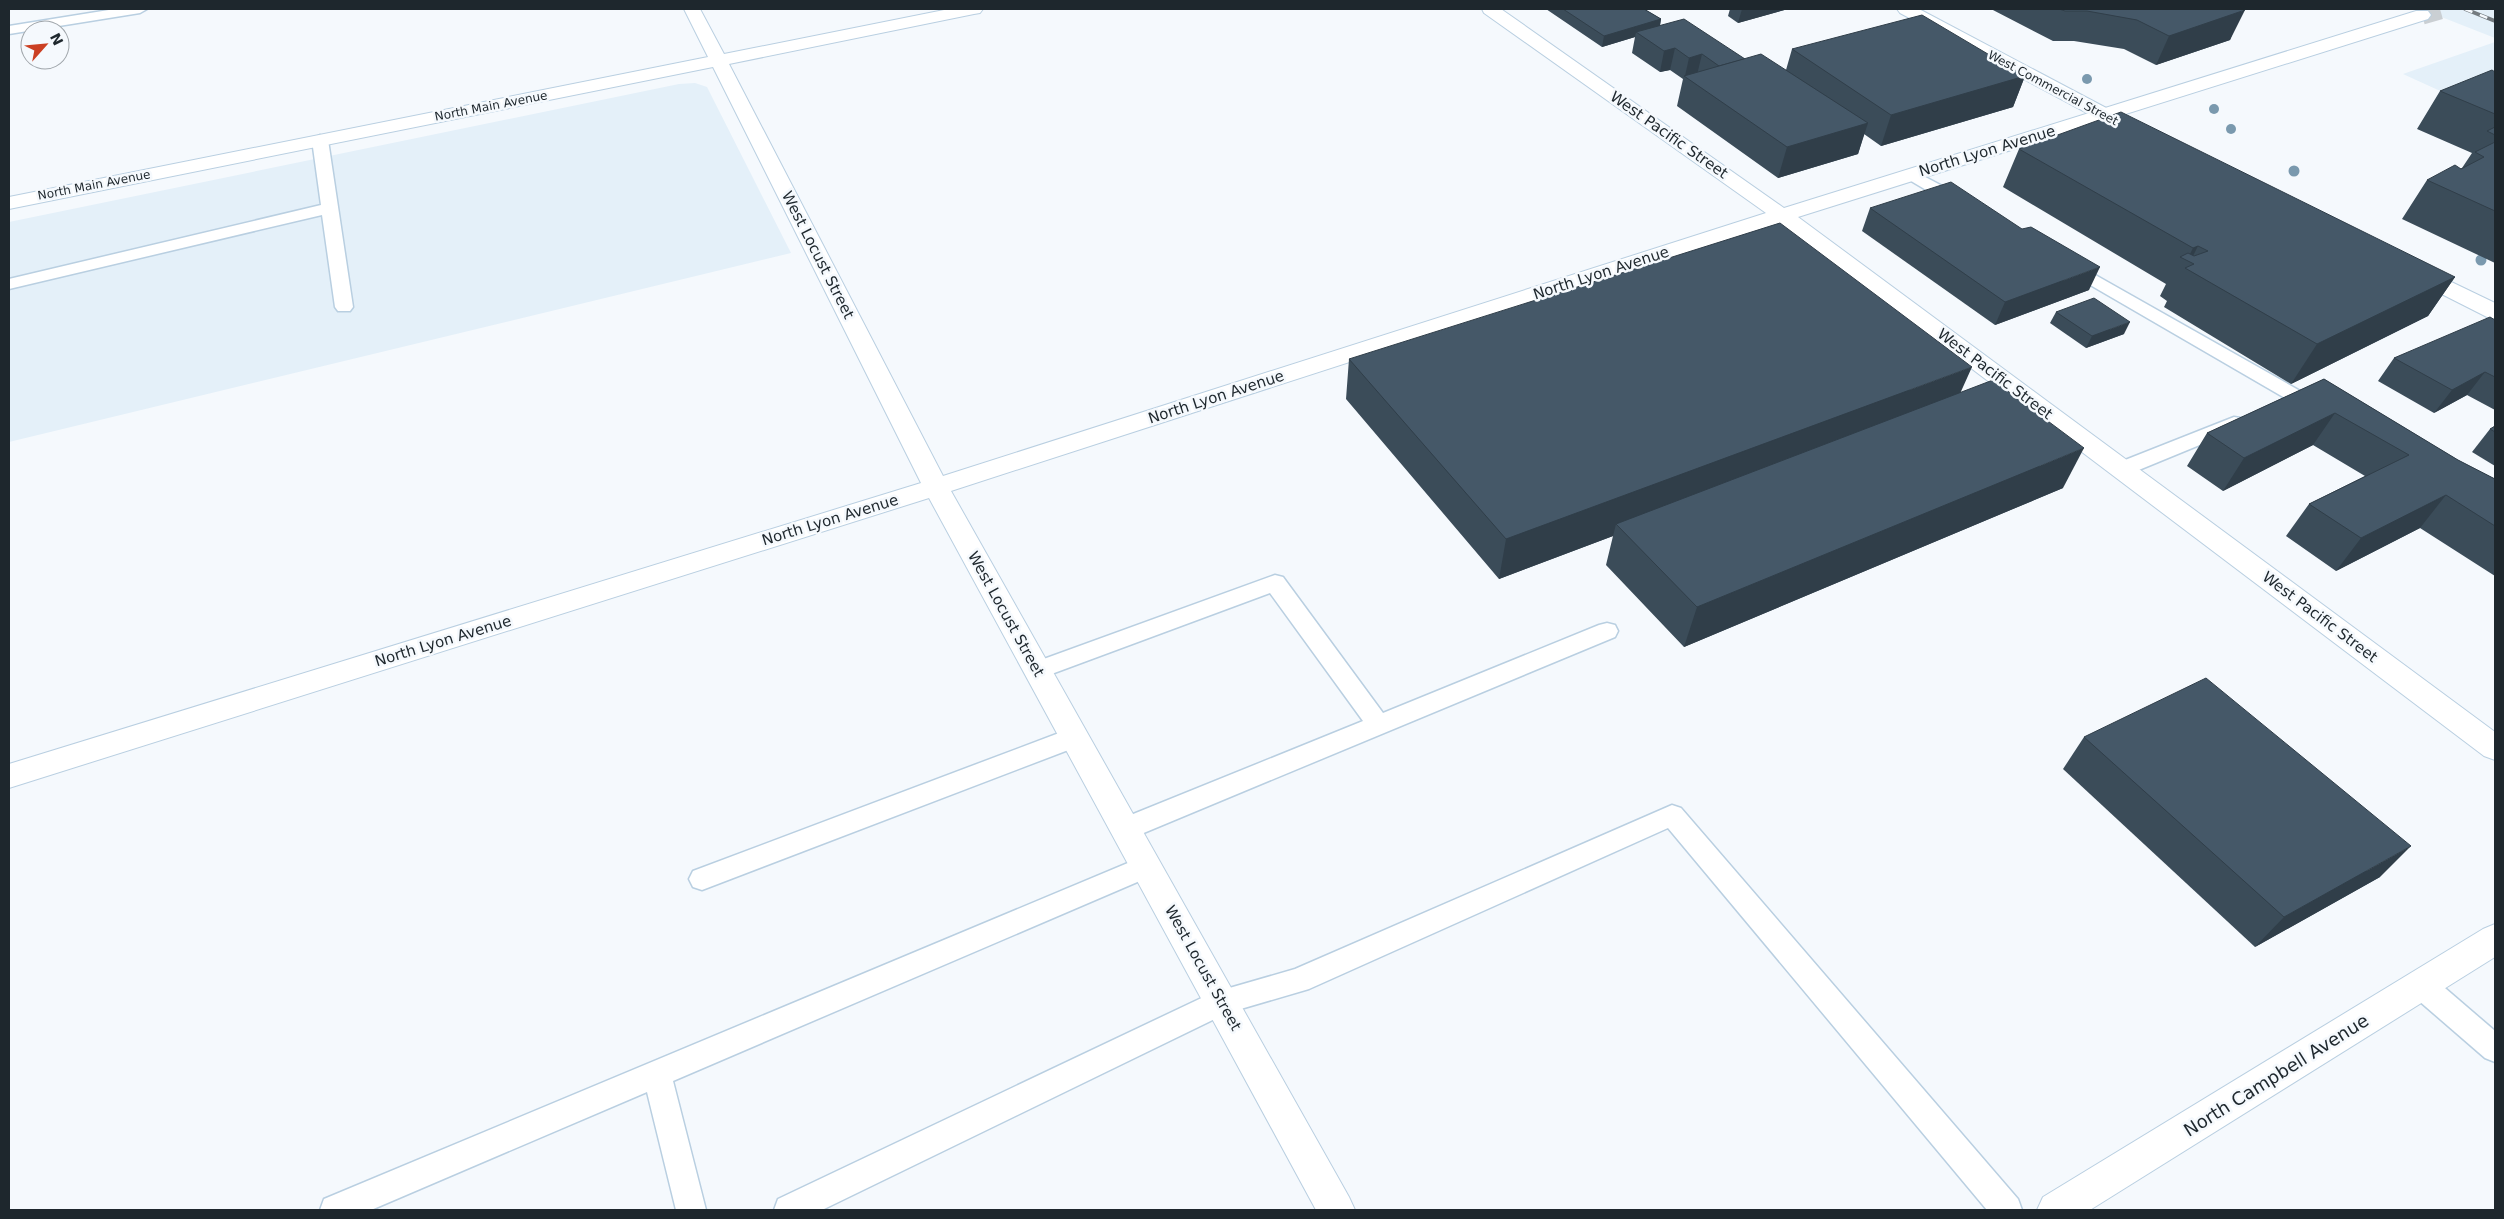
<svg xmlns="http://www.w3.org/2000/svg" width="2504" height="1219" font-family="'DejaVu Sans',sans-serif">
<style>
.built{fill:#e4f0f9}
.lines{fill:none;stroke-linecap:round;stroke-linejoin:round}
.street-tunnel{stroke:#cacfd3;stroke-width:19;stroke-dasharray:19 10;stroke-linecap:butt}
.lane-casing{stroke:#b9cfe1;stroke-width:3}
.street-casing{stroke:#b9cfe1;stroke-width:2}
.secondary-casing{stroke:#b9cfe1;stroke-width:2}
.lane{fill:#fff;fill-rule:evenodd}
.street{fill:#fff;fill-rule:evenodd}
.secondary{fill:#fff;fill-rule:evenodd}
.rail-casing{stroke:#747b80;stroke-width:4}
.rail{stroke:#f5f9fd;stroke-width:2.5;stroke-dasharray:8;stroke-linecap:butt}
.tree{fill:#7a99ae}
.wall{fill:#3b4c59}
.shaded-wall{fill:#303e49}
.building{fill:#455868;stroke:#303e49}
.labels{text-anchor:middle;dominant-baseline:central;stroke-width:5;stroke-linejoin:round;paint-order:stroke}
.far-street-label{font-size:12px;fill:#1e272d;stroke:#f5f9fd}
.street-label{font-size:15px;fill:#1e272d;stroke:#f5f9fd}
.near-street-label{font-size:18px;fill:#1e272d;stroke:#f5f9fd}
</style>
<rect width="100%" height="100%" fill="#f5f9fd"/>
<g class="built">
<polygon points="2421,9 2495,9 2495,38"/>
<polygon points="2495,42 2495,116 2403,74"/>
<polygon points="695,83 707,87 791,253 9,442 9,222 679,84"/>
</g>
<g class="lines">
<polyline class="street-tunnel" points="2422,15 2443,9"/>
<defs>
<g id="lane">
<polygon points="115,9 147,9 140,13 9,34 9,26"/>
<polygon points="320,135 328,140 353,307 350,311 338,311 335,307 322,215 9,289 9,279 321,205 312,140"/>
<polygon points="1912,170 1967,199 1969,203 1967,207 1955,207 1906,178 1904,175 1906,172"/>
<polygon points="2067,259 2325,405 2328,409 2325,413 2318,415 2311,413 2061,268 2058,264 2061,260"/>
<polygon points="2234,417 2241,418 2244,423 2241,428 2129,474 2122,476 2115,474 2112,469 2115,464"/>
<polygon points="1275,575 1283,577 1383,713 1599,625 1607,623 1615,625 1618,631 1615,637 1134,837 1125,840 1116,837 1112,829 1116,821 1363,721 1270,593 1038,679 1030,676 1026,670 1030,664"/>
<polygon points="1075,727 1084,730 1087,737 1084,744 702,890 693,887 689,879 693,871"/>
<polygon points="1672,805 1681,808 2018,1199 2022,1210 1987,1210 1668,828 1309,989 1227,1013 822,1210 774,1210 778,1199 1212,993 1295,969"/>
<polygon points="1147,855 1156,858 1160,866 1156,874 673,1081 706,1210 676,1210 647,1092 371,1210 320,1210 324,1199"/>
<polygon points="2421,972 2431,976 2495,1031 2495,1062 2485,1058 2411,994 2407,985 2411,976"/>
</g>
<polygon id="street" points="684,9 700,9 724,54 949,9 983,9 980,13 974,14 729,64 943,476 1766,213 1484,13 1482,9 1501,9 1784,208 2416,11 2428,11 2431,15 2428,19 1798,217 2495,732 2495,760 2484,756 1779,223 951,491 1349,1197 1355,1210 1316,1210 929,498 9,788 9,764 921,483 713,67 9,209 9,197 708,57"/>
<g id="secondary">
<polygon points="1897,9 1919,9 2146,129 2149,133 2146,137 2132,137 1900,13"/>
<polygon points="2414,264 2495,303 2495,319 2487,317 2406,276 2403,271 2406,266"/>
<polygon points="2495,924 2495,957 2090,1210 2037,1210 2043,1197 2483,929"/>
</g>
</defs>
<use href="#lane" class="lane-casing"/>
<use href="#street" class="street-casing"/>
<use href="#secondary" class="secondary-casing"/>
<use href="#lane" class="lane"/>
<use href="#street" class="street"/>
<use href="#secondary" class="secondary"/>
<defs>
<polyline id="rail" points="2465,9 2495,21"/>
</defs>
<use href="#rail" class="rail-casing"/>
<use href="#rail" class="rail"/>
</g>
<g class="tree">
<circle cx="2087" cy="79" r="5"/>
<circle cx="2214" cy="109" r="5"/>
<circle cx="2231" cy="129" r="5"/>
<circle cx="2294" cy="171" r="5.5"/>
<circle cx="2481" cy="260" r="5.5"/>
</g>
<g class="wall">
<polygon points="1546,9 1644,9 1661,19 1660,26 1745,59 1786,70 1792,49 2025,76 2013,107 1881,146 1864,134 1858,154 1778,178 1677,106 1683,79 1670,70 1660,72 1632,53 1635,37 1602,47"/>
<polygon points="1730,9 1788,9 1738,23 1728,16"/>
<polygon points="1991,9 2242,9 2230,40 2156,65 2124,49 2074,41 2053,41"/>
<polygon points="2495,72 2495,263 2402,219 2427,180 2462,168 2472,153 2417,129 2440,91"/>
<polygon points="2019,149 2455,277 2428,316 2291,384 2164,307 2167,301 2160,296 2166,284 2003,187"/>
<polygon points="1870,208 2089,290 1995,325 1862,231"/>
<polygon points="2056,312 2124,334 2086,348 2050,323"/>
<polygon points="2495,320 2495,410 2467,395 2434,413 2378,381 2394,358"/>
<polygon points="1349,359 1961,393 2063,488 1684,647 1606,565 1613,536 1499,579 1346,399"/>
<polygon points="2324,379 2458,460 2495,479 2495,576 2420,528 2336,571 2286,536 2309,504 2365,476 2313,445 2223,491 2187,466 2207,433"/>
<polygon points="2495,426 2495,466 2472,452 2490,429"/>
<polygon points="2084,737 2380,877 2255,947 2063,769"/>
</g>
<g class="shaded-wall">
<polygon points="1742,9 1788,9 1738,23"/>
<polygon points="2245,10 2230,40 2156,65 2169,36"/>
<polygon points="1661,19 1659,30 1636,32 1635,37 1602,47 1604,36"/>
<polygon points="1675,48 1670,70 1660,72 1664,51"/>
<polygon points="1702,54 1697,75 1685,76 1689,58"/>
<polygon points="2025,76 2013,107 1881,146 1891,115"/>
<polygon points="1868,123 1858,154 1778,178 1787,147"/>
<polygon points="2198,246 2190,262 2187,260 2193,248"/>
<polygon points="2100,267 2089,290 1995,325 2005,302"/>
<polygon points="2455,277 2428,316 2291,384 2317,344"/>
<polygon points="2130,322 2124,334 2086,348 2092,336"/>
<polygon points="1972,367 1954,407 1616,524 1613,536 1499,579 1506,539"/>
<polygon points="2485,372 2467,395 2434,413 2452,390"/>
<polygon points="2335,413 2313,445 2223,491 2244,458"/>
<polygon points="2084,448 2063,488 1684,647 1697,607"/>
<polygon points="2446,495 2420,528 2336,571 2361,538"/>
<polygon points="2411,846 2380,877 2255,947 2284,917"/>
</g>
<g class="building">
<polygon points="1563,9 1644,9 1661,19 1604,36"/>
<polygon points="2059,9 2242,9 2245,10 2169,36 2137,20 2087,11 2065,11"/>
<polygon points="1922,15 2025,76 1891,115 1792,49"/>
<polygon points="1684,19 1745,59 1719,66 1702,54 1689,58 1675,48 1664,51 1636,32"/>
<polygon points="1761,54 1868,123 1787,147 1684,76"/>
<polygon points="2492,70 2495,72 2495,114 2440,91"/>
<polygon points="2121,112 2455,277 2317,344 2185,268 2194,264 2180,257 2188,253 2194,256 2208,251 2198,246 2193,248 2019,149"/>
<polygon points="2495,127 2495,135 2487,131"/>
<polygon points="2495,142 2495,211 2427,180 2455,165 2461,169 2484,157 2475,152"/>
<polygon points="1951,182 2022,229 2031,227 2100,267 2005,302 1870,208"/>
<polygon points="1780,223 1972,367 1506,539 1349,359"/>
<polygon points="2094,298 2130,322 2092,336 2056,312"/>
<polygon points="2490,317 2495,320 2495,377 2485,372 2452,390 2394,358"/>
<polygon points="2324,379 2458,460 2495,479 2495,526 2446,495 2361,538 2309,504 2409,455 2335,413 2244,458 2207,433"/>
<polygon points="1993,380 2084,448 1697,607 1616,524"/>
<polygon points="2495,426 2495,432 2490,429"/>
<polygon points="2206,678 2411,846 2284,917 2084,737"/>
</g>
<g class="labels">
<g class="far-street-label">
<text transform="translate(2053 88) rotate(28)">West Commercial Street</text>
<text transform="translate(491 106) rotate(-11)">North Main Avenue</text>
<text transform="translate(94 185) rotate(-11)">North Main Avenue</text>
</g>
<g class="street-label">
<text transform="translate(1669 135) rotate(35)">West Pacific Street</text>
<text transform="translate(1987 151) rotate(-17)">North Lyon Avenue</text>
<text transform="translate(818 255) rotate(63)">West Locust Street</text>
<text transform="translate(1601 273) rotate(-18)">North Lyon Avenue</text>
<text transform="translate(1995 374) rotate(37)">West Pacific Street</text>
<text transform="translate(1216 397) rotate(-18)">North Lyon Avenue</text>
<text transform="translate(830 520) rotate(-17)">North Lyon Avenue</text>
<text transform="translate(1006 614) rotate(61)">West Locust Street</text>
<text transform="translate(2320 617) rotate(37)">West Pacific Street</text>
<text transform="translate(443 641) rotate(-17)">North Lyon Avenue</text>
<text transform="translate(1203 968) rotate(61)">West Locust Street</text>
</g>
<g class="near-street-label">
<text transform="translate(2276 1075) rotate(-32)">North Campbell Avenue</text>
</g>
</g>
<rect width="2504" height="1219" fill="none" stroke="#1e272d" stroke-width="20"/>
<g transform="translate(45 45) rotate(63)"><circle r="24" fill="#f5f9fd" stroke="#9fa5aa"/>
<path d="M0-4L9 19L0 12L-9 19Z" fill="#cb4023"/>
<text y="-8" font-size="14" font-weight="bold" text-anchor="middle" fill="#1e272d">N</text>
</g>
</svg>
